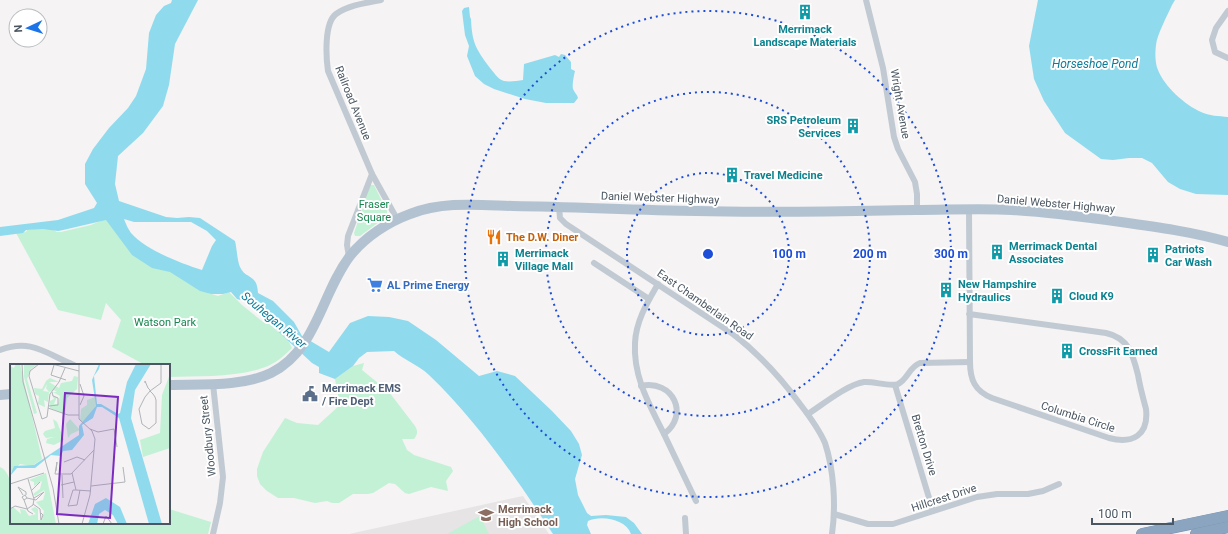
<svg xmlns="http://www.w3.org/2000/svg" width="1228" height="534" font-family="Roboto,sans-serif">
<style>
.education{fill:#e6e4e5}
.green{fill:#c3f1d5}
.water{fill:#90daee;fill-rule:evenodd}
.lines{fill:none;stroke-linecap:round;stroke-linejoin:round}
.highway-casing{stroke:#7690ad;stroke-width:12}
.street{stroke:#c1cad2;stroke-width:6}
.primary{stroke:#b3c2d1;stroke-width:10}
.highway{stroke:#8ba5c1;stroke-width:11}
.ring{fill:none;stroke:#1d4ed8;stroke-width:2;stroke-dasharray:2 4}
.labels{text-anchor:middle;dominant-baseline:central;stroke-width:4;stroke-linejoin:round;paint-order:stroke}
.culture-label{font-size:11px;font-weight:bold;fill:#0d838f;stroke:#fff;text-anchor:start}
.street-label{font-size:11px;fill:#4a5661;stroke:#fff}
.park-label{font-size:11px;fill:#17864f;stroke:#fff}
.food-label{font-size:11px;font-weight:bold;fill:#c56008;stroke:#fff;text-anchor:start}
.shop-label{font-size:11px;font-weight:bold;fill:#366cbe;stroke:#fff;text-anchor:start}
.service-label{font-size:11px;font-weight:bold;fill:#4e5e75;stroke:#fff;text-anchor:start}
.education-label{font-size:11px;font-weight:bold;fill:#785e54;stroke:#fff;text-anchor:start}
.water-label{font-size:12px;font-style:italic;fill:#0c7c9b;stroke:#fff}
.inset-road{fill:none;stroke:#b1b4b9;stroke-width:1}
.view{fill:#7b2cbf;fill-opacity:0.15;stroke:#7b2cbf;stroke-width:2}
.inset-edge{fill:none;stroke:#4a5661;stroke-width:2}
.centre{fill:#1d4ed8;stroke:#fff;stroke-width:2}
.ring-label{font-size:12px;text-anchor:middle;font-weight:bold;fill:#1d4ed8;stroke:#fff;stroke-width:4;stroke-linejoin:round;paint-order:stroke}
</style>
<rect width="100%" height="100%" fill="#f5f3f3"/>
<polygon class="education" points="523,496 549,534 349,534"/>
<g class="green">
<polygon points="370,185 374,185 387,211 387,216 360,236 355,236 354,233"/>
<path d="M105 219 173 269 208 293 218 296 229 292 242 305 263 322 266 321 278 332 280 331 288 340 292 348C285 355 278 361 270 365 242 378 199 376 169 377V365H145L112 347 121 320 106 303 101 320 58 310 16 233 26 232 27 230 48 227 57 232H61L91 225Z"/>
<path d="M364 363 362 370 389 392 415 426C418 431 418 434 414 439H402L407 450 414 455 451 467 453 471 446 481 448 491 431 487 409 494 405 493 395 484 389 483 373 493 368 494H353L339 503H332L327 501 315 503 294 498H278L267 491 260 484 257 476V469L263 452 285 418 297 423 318 425 340 405 335 379 353 366Z"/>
<path d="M0 467C16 474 11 508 11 523H169V509L211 522 208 534H0Z"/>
<polygon points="480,516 489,534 447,534"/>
</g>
<g class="water">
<path d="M172 0H198L175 44 169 85 163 106 143 133 118 156 115 184 119 201 166 217 177 218 189 217 200 218 235 241C237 249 237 260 240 267 246 280 257 273 258 293L273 301 294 322 302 336 329 352 350 323 368 316 389 317 408 321 436 340 479 376 497 371 515 376 552 411 571 431 579 444 582 455 575 479 578 495 587 513 591 516 606 515 626 517 634 523 642 534H631C626 519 601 515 588 521L587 525 591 534H553C516 478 478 422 429 375 419 365 405 361 394 351L367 352 359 358 353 366 335 379 319 373V367L312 363 255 310 244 301 237 299 231 292 223 294H211L200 291 170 272 152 268 132 255 106 220 63 230 58 231 43 229 26 230 23 233 0 236V227L58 220 94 208 97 203 85 184V164L93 149 109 128 128 108 136 96 146 69 149 33 156 15 164 6 171 3ZM124 219 134 222H191L207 231 216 240 212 246 202 270C180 263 146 250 131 233 128 229 126 224 124 219Z"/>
<path d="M1038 0H1175L1172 5C1167 16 1157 35 1156 45 1155 53 1155 63 1158 70 1164 86 1185 105 1201 112 1209 116 1219 116 1228 117V195L1196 194 1180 189 1168 182 1152 163 1142 158H1129L1113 160 1101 159 1065 133 1044 101 1034 79 1029 46Z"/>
<path d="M469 7 470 17 471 19C472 43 476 49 490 68 494 72 497 79 504 81 509 82 517 81 523 80L524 64 555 55 559 57 561 54 565 55 571 62V69L575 71C574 75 572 85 573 89 574 92 577 94 578 98L574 103H546L525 99 494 89 484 84 475 76 467 56 469 46 465 35 462 11 464 8Z"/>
</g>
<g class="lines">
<defs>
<g id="highway">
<polyline points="1142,534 1228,516"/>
<polyline points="1196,534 1228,527"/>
</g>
</defs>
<use href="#highway" class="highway-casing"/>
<g class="street">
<polyline points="866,0 883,68 894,137 898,149 915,182 917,194 917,210"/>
<polyline points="1228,11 1216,28 1212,40 1215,52 1228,58"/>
<polyline points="372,174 397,219"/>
<path d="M559 207 560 218 566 224 733 334C759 354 781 378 800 404 810 417 819 429 825 443 834 470 836 506 832 534"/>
<path d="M969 210 970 362C970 380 975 391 992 398L1109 438C1132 444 1149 436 1146 409 1143 398 1140 387 1138 375 1133 355 1129 338 1106 333L969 314"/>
<path d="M349 257 347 245 348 236 372 174 328 71C326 57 324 23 336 14 349 5 366 3 381 0"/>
<polyline points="594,263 649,299"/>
<path d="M658 284C647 303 636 321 635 343 633 376 649 404 663 432 674 455 685 478 696 501"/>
<path d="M0 350C32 338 46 354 74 365"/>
<polyline points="895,385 933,511"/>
<path d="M641 386C673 379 690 415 664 434"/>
<path d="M808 414C822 405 848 384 864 382 874 381 889 387 898 384 908 379 909 367 920 363L970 362"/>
<polyline points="834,514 868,524 893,524 977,497 997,494 1028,494 1043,491 1059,484"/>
<polyline points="685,518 686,534"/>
<polyline points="213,534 220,503 223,477 213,384"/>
</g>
<g class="primary">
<path d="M169 385C201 384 242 387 271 373 317 350 321 294 350 256 365 237 388 222 410 214 443 201 479 205 513 206 574 207 635 210 697 211 769 213 842 211 915 210 947 210 980 208 1012 210 1049 212 1085 217 1121 222 1157 227 1193 232 1228 242"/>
<polyline points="0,395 11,394"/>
</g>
<use href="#highway" class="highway"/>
</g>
<g class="ring">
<circle cx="708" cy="254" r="81"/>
<circle cx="708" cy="254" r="162"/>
<circle cx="708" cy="254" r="243"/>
</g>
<defs>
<symbol id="building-bare" viewBox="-9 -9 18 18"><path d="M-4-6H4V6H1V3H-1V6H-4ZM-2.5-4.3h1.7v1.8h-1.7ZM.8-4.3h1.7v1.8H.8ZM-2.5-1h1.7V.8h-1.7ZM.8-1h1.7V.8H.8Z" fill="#0f9aa8" stroke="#fff" stroke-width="2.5" paint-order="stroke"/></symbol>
<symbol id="restaurant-bare" viewBox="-9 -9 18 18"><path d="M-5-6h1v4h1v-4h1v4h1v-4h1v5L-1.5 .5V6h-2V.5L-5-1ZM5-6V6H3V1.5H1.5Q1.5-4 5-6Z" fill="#e8710a" stroke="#fff" stroke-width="2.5" paint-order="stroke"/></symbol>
<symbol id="supermarket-bare" viewBox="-9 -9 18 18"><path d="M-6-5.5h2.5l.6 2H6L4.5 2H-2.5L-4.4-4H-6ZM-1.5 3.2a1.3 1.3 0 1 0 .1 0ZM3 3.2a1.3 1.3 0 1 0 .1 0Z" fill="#3f7fe0" stroke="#fff" stroke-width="2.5" paint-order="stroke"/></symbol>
<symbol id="civic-bare" viewBox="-9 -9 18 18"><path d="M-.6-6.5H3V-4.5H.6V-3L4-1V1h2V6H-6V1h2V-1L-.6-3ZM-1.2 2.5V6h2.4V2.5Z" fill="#5c6f8a" stroke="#fff" stroke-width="2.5" paint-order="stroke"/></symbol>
<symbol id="school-bare" viewBox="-9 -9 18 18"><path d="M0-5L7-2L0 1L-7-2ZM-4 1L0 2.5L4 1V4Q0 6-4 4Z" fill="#8d6e63" stroke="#fff" stroke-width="2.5" paint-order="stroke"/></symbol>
</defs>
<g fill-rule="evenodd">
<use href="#building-bare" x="794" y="1" width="22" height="22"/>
<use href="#building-bare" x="842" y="115" width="22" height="22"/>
<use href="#building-bare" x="721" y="164" width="22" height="22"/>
<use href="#restaurant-bare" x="483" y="226" width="22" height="22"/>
<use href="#building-bare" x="986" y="241" width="22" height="22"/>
<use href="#building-bare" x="1142" y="244" width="22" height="22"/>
<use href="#building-bare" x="492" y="248" width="22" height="22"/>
<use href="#supermarket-bare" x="364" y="274" width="22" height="22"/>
<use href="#building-bare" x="935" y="279" width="22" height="22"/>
<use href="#building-bare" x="1046" y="285" width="22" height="22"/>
<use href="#building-bare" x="1056" y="340" width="22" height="22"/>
<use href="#civic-bare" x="299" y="383" width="22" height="22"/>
<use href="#school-bare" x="475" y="504" width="22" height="22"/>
</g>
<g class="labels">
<g class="culture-label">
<text x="805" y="29" text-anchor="middle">Merrimack<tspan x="805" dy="13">Landscape Materials</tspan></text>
<text x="841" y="120" text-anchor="end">SRS Petroleum<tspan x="841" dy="13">Services</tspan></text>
<text x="744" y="175">Travel Medicine</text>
<text x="1009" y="246">Merrimack Dental<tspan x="1009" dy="13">Associates</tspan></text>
<text x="1165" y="249">Patriots<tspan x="1165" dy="13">Car Wash</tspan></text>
<text x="515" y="253">Merrimack<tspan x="515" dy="13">Village Mall</tspan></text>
<text x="958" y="284">New Hampshire<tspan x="958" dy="13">Hydraulics</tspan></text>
<text x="1069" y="296">Cloud K9</text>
<text x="1079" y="351">CrossFit Earned</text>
</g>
<g class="street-label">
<text transform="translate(353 103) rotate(68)">Railroad Avenue</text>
<text transform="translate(900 104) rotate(80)">Wright Avenue</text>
<text transform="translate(660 198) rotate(2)">Daniel Webster Highway</text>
<text transform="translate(1056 204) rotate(5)">Daniel Webster Highway</text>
<text transform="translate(705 305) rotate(35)">East Chamberlain Road</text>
<text transform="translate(1078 417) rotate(18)">Columbia Circle</text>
<text transform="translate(208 436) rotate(-96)">Woodbury Street</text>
<text transform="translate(924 445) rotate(73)">Bretton Drive</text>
<text transform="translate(944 498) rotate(-18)">Hillcrest Drive</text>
</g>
<g class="park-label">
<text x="374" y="204">Fraser<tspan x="374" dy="13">Square</tspan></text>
<text x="165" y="322">Watson Park</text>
</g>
<g class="food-label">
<text x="506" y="237">The D.W. Diner</text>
</g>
<g class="shop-label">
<text x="387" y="285">AL Prime Energy</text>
</g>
<g class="service-label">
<text x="322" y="388">Merrimack EMS<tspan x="322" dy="13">/ Fire Dept</tspan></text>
</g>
<g class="education-label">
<text x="498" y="509">Merrimack<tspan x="498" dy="13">High School</tspan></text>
</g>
<g class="water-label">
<text x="1095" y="64">Horseshoe Pond</text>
<text transform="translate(274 320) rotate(40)">Souhegan River</text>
</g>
</g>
<g transform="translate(10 364)">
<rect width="160" height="160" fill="#f5f3f3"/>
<path d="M6 0H10L32 95 22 102 10 100 0 109V2L4 4ZM14 0H28L21 5 17 15 27 49 24 50 14 13ZM160 10V84L133 93 130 76 150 69 152 31ZM64 12 68 13 67 25 57 34 55 50 40 44V37L44 35 42 31 47 33 44 40H48L50 32 43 28H47L44 26 39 28 36 24 37 20 33 27 39 28 38 38 34 36 35 43 28 40 29 32 25 30 24 24 32 25 36 17 40 14 49 18H39L49 24 51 19 62 17ZM85 33 86 42 75 57H70L71 45 77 41V36ZM43 55 47 58 54 76 44 81 36 79 37 75 44 73 36 74 33 70 35 67 45 64 46 68ZM60 55 70 66 61 70 58 74 56 60ZM36 109 46 160H0V146L3 143 11 150 10 145 15 146 19 152 26 150 21 145 25 143 28 145V156H32L34 147 26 138 33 136 35 129 34 126 25 132 23 130 30 125 32 117 24 122V118L19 116Z" fill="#c3f1d5"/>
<path d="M89 0H94L90 1 89 5 84 12 87 40H91L108 50 110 49 117 18 126 0H141L125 26 121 54 152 160H139L109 54 92 43H87L83 54 72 61 74 71 62 86 53 87 51 92 41 91 25 104H7L0 112 4 102 24 101 69 71V62L86 42 82 16ZM96 134 110 143 117 160H108L103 151 95 146 89 150 87 160H78L85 140Z" fill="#90daee"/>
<path class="inset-road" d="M12 0 13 18 43 124 49 160M29 0 20 7 19 12 32 55 37 53 40 30 49 18 55 4M42 0 69 7M69 0V55L82 67 85 75 80 131 72 160M44 1 41 11 56 16M135 19V17L138 24 140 26V27L143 30 145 33 146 36V59L139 65 132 60 129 45 135 33 140 27 151 19V0M70 41 74 32 70 20M39 42 48 41V34L43 32 42 28M38 44 58 51H69M80 65 88 68 104 65 107 83M54 98 67 93 75 96M46 107 47 98 45 110H61L84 86M62 109 66 126M52 111 53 134M0 120 34 109M51 121 64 118M81 122 115 118 113 103M70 126 67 141 58 142 63 126H66L81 127M21 127 30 118M13 131 8 123 16 128V131M17 134 14 136 12 133 15 131 17 134 26 136 34 128 24 134M14 136 18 147 23 150M23 140 30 145 31 156 33 151 31 149M0 145 5 142 17 145 23 141 24 135 18 115M93 160 96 152 102 160"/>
<path class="view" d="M55 29 108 33 100 154 47 150Z"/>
<rect width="160" height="160" class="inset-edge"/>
</g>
<circle cx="708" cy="254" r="6" class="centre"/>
<g class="ring-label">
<text x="789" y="258">100 m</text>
<text x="870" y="258">200 m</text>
<text x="951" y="258">300 m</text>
</g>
<g transform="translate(28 28) rotate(266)"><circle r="19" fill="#ffffff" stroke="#b7bbc0"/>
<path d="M0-3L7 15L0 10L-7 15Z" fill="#1a73e8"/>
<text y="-6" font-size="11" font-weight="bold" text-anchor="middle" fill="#4a5661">N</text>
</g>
<path d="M1092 518v6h81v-6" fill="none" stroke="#4a5661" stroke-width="2"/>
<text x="1098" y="518" font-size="12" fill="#4a5661" stroke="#ffffff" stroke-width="3" paint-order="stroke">100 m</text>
</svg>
